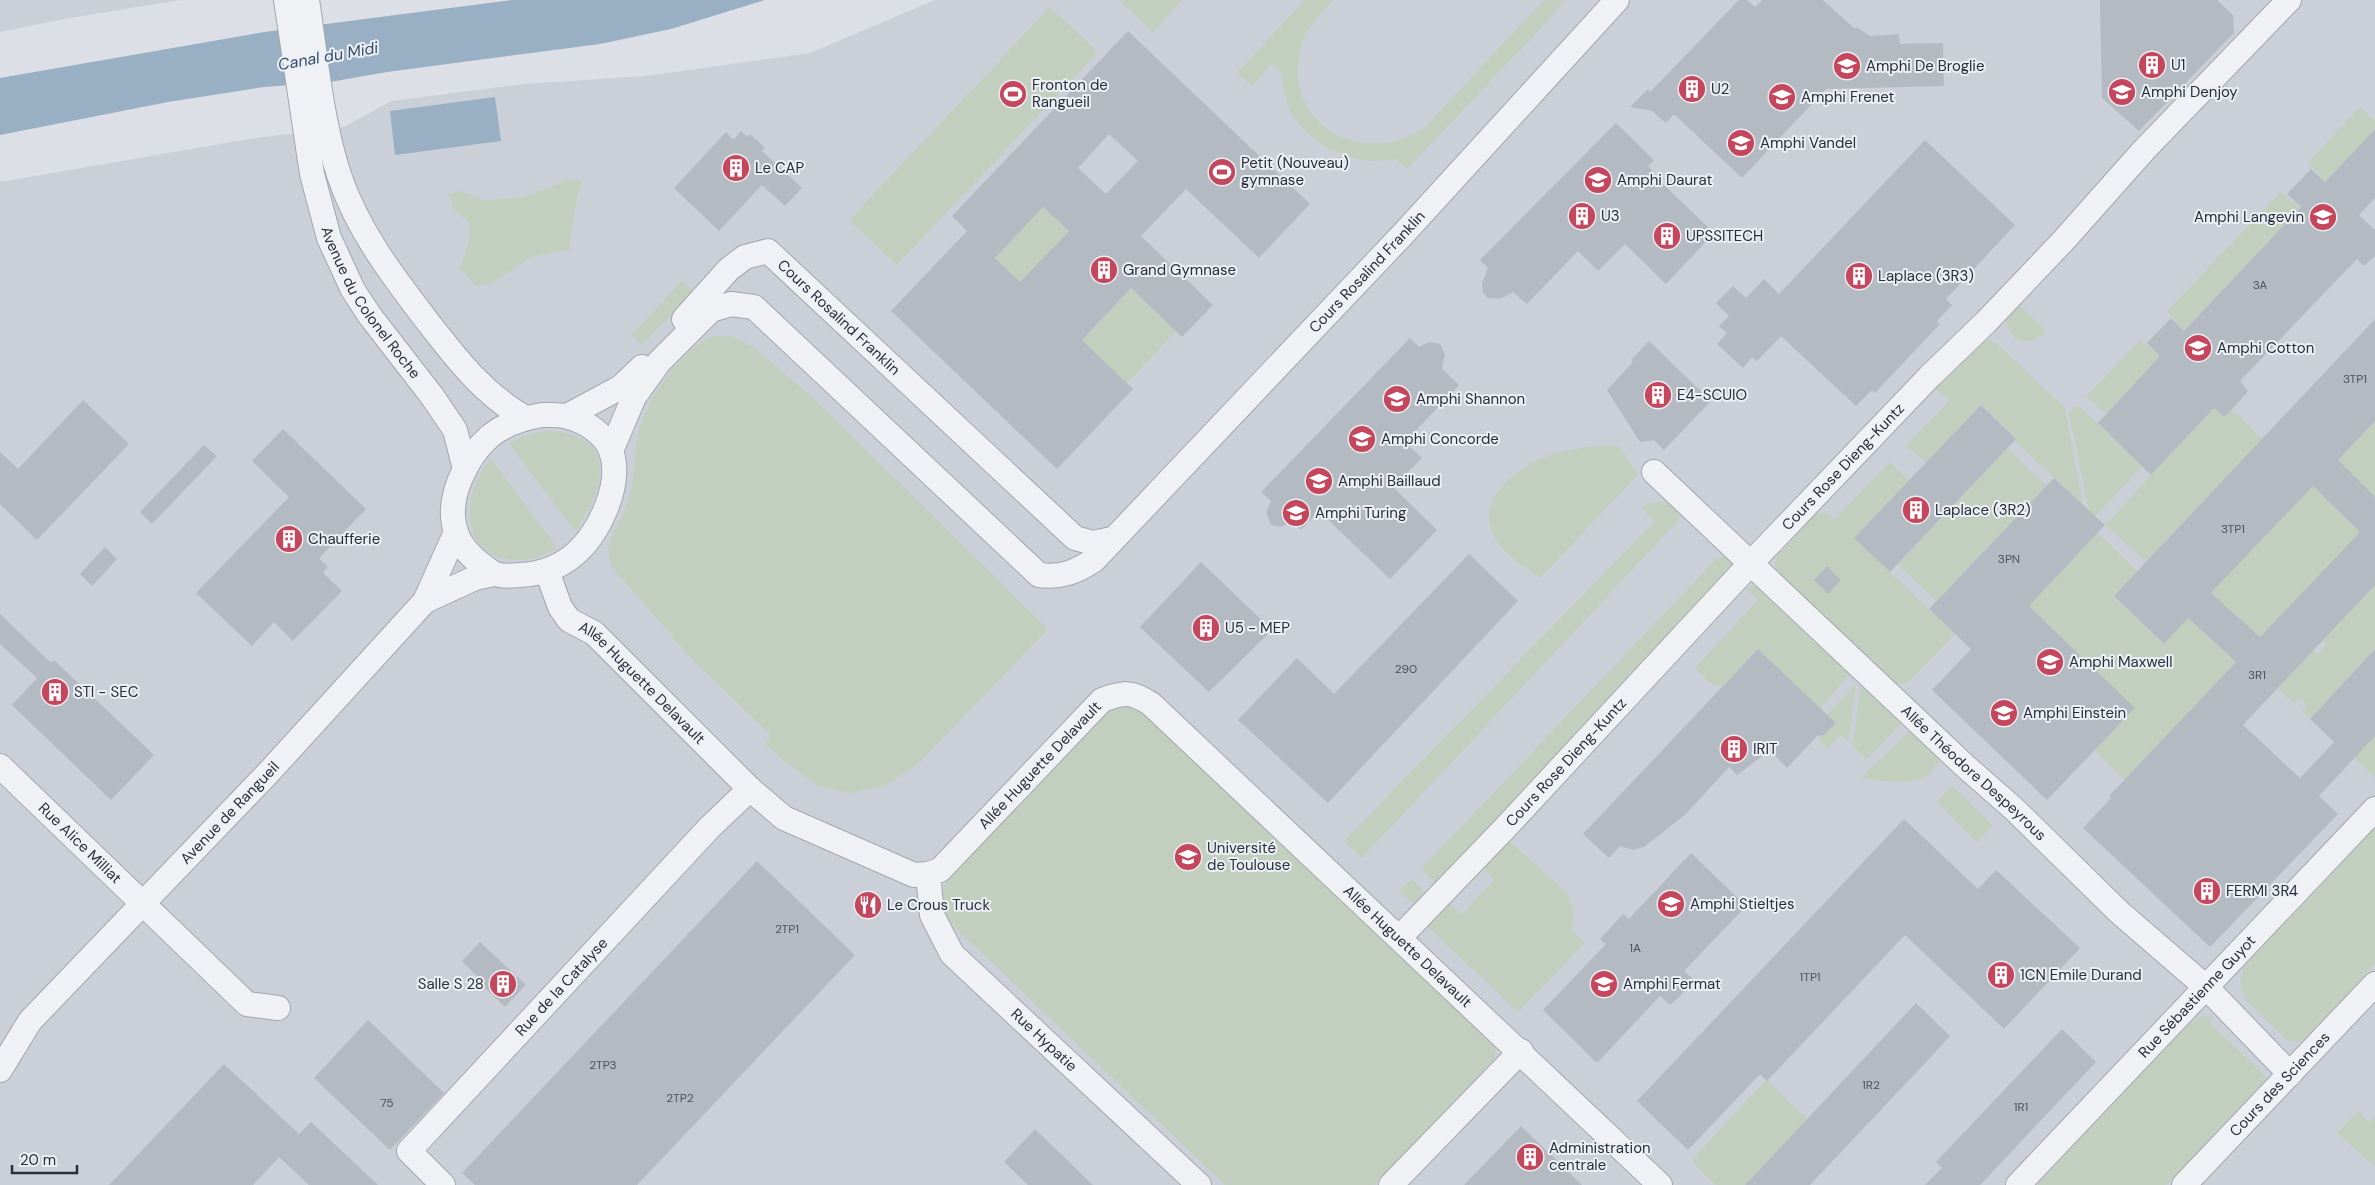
<svg xmlns="http://www.w3.org/2000/svg" width="2375" height="1185" font-family="'DM Sans',sans-serif">
<style>
.built{fill:#cbcfd7}
.green{fill:#c3cfbe;fill-rule:evenodd}
.water{fill:#99afc4}
.building{fill:#b4bac2;fill-rule:evenodd}
.lines{fill:none;stroke-linecap:round;stroke-linejoin:round}
.minor-casing{stroke:#a2a7af;stroke-width:26}
.minor{stroke:#eff1f4;stroke-width:24}
.labels{text-anchor:middle;dominant-baseline:central;stroke-width:4;stroke-linejoin:round;paint-order:stroke}
.number-label{font-size:12px;fill:#4a525d}
.poi-label{font-size:15px;fill:#272f3b;stroke:#eceff3;text-anchor:start}
.street-label{font-size:15px;fill:#272f3b;stroke:#eceff3}
.water-label{font-size:16px;font-style:italic;fill:#344e6c;stroke:#eceff3}
</style>
<rect width="100%" height="100%" fill="#dce0e6"/>
<g class="built">
<polygon points="0,0 181,0 64,19 0,32"/>
<polygon points="935,0 2375,0 2375,1185 0,1185 0,182 249,139 344,127 391,101 523,84 646,76 810,53"/>
</g>
<g class="green">
<polygon points="1119,0 1182,0 1153,32"/>
<path d="M1305 0H1333C1321 13 1308 26 1302 43 1278 120 1358 170 1423 129L1544 0H1564L1547 22 1407 169 1395 159C1382 160 1370 162 1357 159 1330 154 1299 132 1288 106 1282 91 1286 74 1273 63L1251 86 1237 73Z"/>
<polygon points="1050,7 1098,52 897,265 849,220"/>
<polygon points="2360,107 2375,121 2375,129 2325,182 2308,162"/>
<polygon points="568,180 582,181 577,196 569,250 534,256 491,283 476,286 460,269 469,241 470,222 454,210 448,194 463,191 485,201 524,197"/>
<polygon points="2283,193 2300,208 2184,331 2167,311 2279,194"/>
<polygon points="1043,207 1069,231 1020,282 995,258"/>
<polygon points="682,281 694,291 642,345 631,335"/>
<polygon points="1131,288 1176,331 1127,383 1082,340"/>
<path d="M2017 302 2046 331 2034 341 2018 340C2001 327 2005 316 2017 302Z"/>
<path d="M712 336H731L754 347 815 400 1048 629 920 762 885 786 849 793 818 786 788 764 765 744 771 735 690 657 612 567C601 541 619 528 627 504 636 481 633 457 638 433 645 401 682 349 712 336Z"/>
<polygon points="1988,340 1997,344 2065,408 2083,505 2015,441 2016,438 1982,405 1927,463 1906,446 1950,400 1935,389 1976,345"/>
<polygon points="2140,340 2160,356 2106,414 2086,397"/>
<polygon points="2205,400 2096,516 2089,511 2069,413 2078,405 2132,456"/>
<polygon points="2214,408 2224,417 2232,409 2262,439 2146,562 2105,525"/>
<polygon points="2375,421 2375,516 2320,478"/>
<path d="M549 431C591 432 611 458 594 498 590 509 583 519 577 529L574 530 510 445V442L530 434Z"/>
<path d="M1619 446 1638 475 1540 578C1524 567 1508 557 1497 541 1470 502 1517 466 1551 455 1572 448 1596 445 1619 446Z"/>
<polygon points="2007,448 2047,486 1936,601 1898,564"/>
<path d="M489 460H492L556 546V549C517 572 466 560 470 506 471 489 480 474 489 460Z"/>
<path d="M1890 462 1909 481 1854 538 1955 634 1907 683C1892 685 1890 680 1882 669L1879 672 1777 575 1775 565 1777 556 1816 514 1826 513 1834 520ZM1827 566 1841 580 1827 593 1814 580Z"/>
<polygon points="2313,486 2360,532 2243,655 2238,617 2225,606 2208,622 2195,610"/>
<polygon points="1656,501 1672,503 1680,512 1678,521 1362,858 1344,841 1655,521 1641,508"/>
<polygon points="2098,533 2137,571 2114,596 2163,644 2188,618 2236,662 2125,780 1987,649"/>
<polygon points="1726,556 1736,563 1439,886 1421,869 1717,558"/>
<polygon points="2375,585 2375,649 2310,719 2302,711 2307,704 2300,698 2294,704 2278,688 2313,650 2318,655 2327,644 2323,640"/>
<polygon points="1756,586 1764,589 1851,673 1820,708 1758,649 1723,686 1713,685 1695,668 1758,600 1746,588"/>
<polygon points="1865,683 1905,720 1867,759 1853,746 1860,688"/>
<polygon points="1856,684 1848,742 1841,735 1827,749 1817,736 1824,735 1836,724 1827,714"/>
<path d="M1129 705 1148 712 1497 1047 1493 1060 1375 1185H1225L945 918C937 901 942 886 953 872L1106 711 1117 706Z"/>
<path d="M1913 728 1943 756C1937 763 1930 776 1921 779 1906 785 1877 780 1861 778Z"/>
<polygon points="2375,736 2375,778 2354,758"/>
<polygon points="1952,786 1993,826 1977,842 1937,802"/>
<polygon points="2375,828 2375,964 2305,1038 2296,1043 2287,1040 2247,1001 2240,984 2243,968"/>
<polygon points="1508,840 1568,894 1574,912 1572,929 1585,943 1518,1012 1427,926 1449,903 1461,915 1495,880 1483,867"/>
<polygon points="1412,879 1429,896 1418,909 1399,891"/>
<polygon points="2201,1016 2213,1018 2210,1023 2267,1078 2166,1185 2037,1185 2186,1027"/>
<polygon points="1766,1080 1807,1119 1745,1185 1716,1185 1693,1163 1693,1159"/>
<polygon points="2358,1111 2369,1122 2375,1116 2375,1167 2337,1133"/>
</g>
<g class="water">
<polygon points="512,0 765,0 671,29 600,44 387,72 330,82 264,87 168,102 0,135 0,78 264,32"/>
<polygon points="495,97 501,141 395,155 390,111"/>
</g>
<g class="building">
<polygon points="1739,0 1747,0 1755,7 1762,0 1823,0 1854,28 1858,28 1870,36 1899,34 1900,44 1943,43 1944,86 1826,89 1742,178 1676,116 1673,115 1666,123 1652,111 1630,107 1648,89 1650,92"/>
<polygon points="2100,0 2217,0 2233,15 2234,33 2139,131 2102,98"/>
<path d="M1128 31 1310 204 1259 258 1186 189 1141 236 1213 305 1182 337 1131 288 1082 340 1133 389 1057 469 891 311 967 231 952 216ZM1109 134 1138 161 1106 194 1078 168ZM1043 207 1069 231 1020 282 995 258Z"/>
<polygon points="1616,123 1654,160 1648,166 1661,182 1714,233 1666,284 1625,244 1598,271 1578,251 1527,304 1513,292 1500,299 1487,298 1483,292 1482,284 1488,268 1480,260"/>
<polygon points="2375,129 2375,198 2359,215 2375,230 2375,256 2364,266 2357,259 2240,381 2248,391 2237,404 2224,417 2214,408 2151,475 2098,423 2160,356 2147,343 2171,318 2184,331 2301,207 2287,194 2311,169 2325,182"/>
<polygon points="741,131 747,137 750,134 765,148 762,151 802,188 785,206 762,185 719,231 674,188 726,132 733,140"/>
<polygon points="1925,140 2015,225 1946,299 1952,305 1937,321 1940,324 1875,393 1872,390 1856,406 1781,336 1757,361 1752,357 1743,368 1717,344 1727,333 1719,326 1729,316 1716,303 1733,286 1746,298 1764,279 1779,294"/>
<path d="M2375 319V421L2338 460 2375 497V585L2243 725 2300 778 2334 742 2310 719 2375 649V736L2319 796 2338 814 2210 947 2083 828 2111 798 2109 796 2236 662 2188 618 2164 644 2114 596ZM2313 486 2360 532 2260 637 2211 593Z"/>
<polygon points="1410,338 1419,347 1429,342 1440,344 1445,354 1442,369 1459,385 1405,442 1422,458 1393,487 1437,530 1390,579 1319,511 1301,530 1292,522 1280,527 1271,525 1266,512 1271,501 1261,492"/>
<polygon points="1649,341 1711,401 1664,450 1654,440 1640,442 1607,390 1633,362 1631,360"/>
<polygon points="83,400 129,444 37,540 0,504 0,452 18,469"/>
<polygon points="1981,405 2016,439 1890,572 1854,538"/>
<polygon points="283,429 366,509 319,558 328,567 323,573 342,591 293,641 274,622 252,646 196,593 289,497 252,461"/>
<polygon points="204,445 217,456 152,524 140,512"/>
<polygon points="2054,478 2105,525 2029,606 2135,708 2047,800 1932,690 1971,649 1929,609"/>
<polygon points="105,547 117,559 92,586 80,574"/>
<polygon points="1469,554 1518,601 1328,803 1238,720 1297,658 1334,694"/>
<polygon points="1201,562 1272,630 1209,692 1140,627"/>
<polygon points="1827,566 1841,580 1828,594 1814,580"/>
<polygon points="0,614 51,663 54,660 154,755 111,800 12,705 37,678 0,644"/>
<polygon points="1758,649 1836,723 1824,735 1817,736 1787,768 1770,750 1737,775 1729,767 1686,814 1644,847 1633,850 1620,846 1609,858 1583,834"/>
<polygon points="1904,819 1978,889 1996,870 2080,948 2004,1029 1905,935 1767,1081 1760,1074 1688,1150 1637,1101"/>
<polygon points="1691,853 1746,906 1684,971 1694,980 1679,997 1670,1005 1660,996 1597,1063 1543,1010 1606,944 1600,939 1623,914 1629,919"/>
<polygon points="757,861 855,955 637,1185 475,1185 462,1173"/>
<polygon points="480,942 526,985 505,1007 480,983 482,981 462,961"/>
<polygon points="1916,1003 1950,1036 1928,1060 1810,1185 1745,1185"/>
<polygon points="368,1020 444,1093 390,1150 314,1078"/>
<polygon points="2062,1029 2096,1062 1980,1185 1925,1185 1942,1168 1936,1162"/>
<polygon points="224,1064 299,1134 311,1122 378,1185 309,1185 279,1157 253,1185 109,1185"/>
<polygon points="1521,1126 1582,1185 1464,1185"/>
<polygon points="1035,1129 1093,1185 1028,1185 1004,1162"/>
</g>
<g class="lines">
<defs>
<g id="minor">
<path id="s1" d="M286 0 312 174 329 238 353 290 370 316 432 396 455 430 465 469"/>
<path d="M307 0C316 58 321 119 339 175 358 232 395 279 431 326 459 362 485 395 525 418"/>
<path id="s2" d="M684 319 729 269 745 257 768 251 1075 538 1093 543 1112 539"/>
<path d="M542 415C550 415 560 414 568 417 585 421 605 434 611 451 623 484 599 533 575 554 559 568 540 574 520 575 510 576 498 577 490 571 476 561 461 549 456 532 445 500 466 457 490 436 505 424 524 418 542 415Z"/>
<polyline points="567,416 621,387 642,367"/>
<path id="s3" d="M611 451 634 397 659 362 711 310 731 304 754 307 1039 575C1061 578 1076 572 1094 560L1405 232 1617 0"/>
<path id="s4" d="M1654 472 1965 766 2014 809 2119 912 2207 988 2290 1074"/>
<path id="s5" d="M547 571 560 607 569 620 594 633 750 789 784 818 914 875 928 874 940 870 1102 700C1124 692 1131 691 1151 704L1660 1185"/>
<polyline points="425,601 475,578 494,574"/>
<path id="s6" d="M0 766 247 1004 278 1008"/>
<path id="s7" d="M928 874 932 915 952 954 1199 1185"/>
<path id="s8" d="M1400 937 1505 828 1751 563 1929 377 1986 322 2064 240 2144 150 2289 0"/>
<path id="s9" d="M0 1070 30 1021 269 772 425 601 456 532"/>
<path id="s10" d="M443 1185 409 1151 710 827 750 789"/>
<polyline points="1391,1185 1521,1051"/>
<path id="s11" d="M2018 1185 2375 809"/>
<path id="s12" d="M2184 1185 2375 984"/>
</g>
</defs>
<use href="#minor" class="minor-casing"/>
<use href="#minor" class="minor"/>
</g>
<defs>
<symbol id="building-disc" viewBox="-11 -11 22 22"><circle r="9.5" fill="#c5475d" stroke="#eceff3"/><path d="M-4-6H4V6H1V3H-1V6H-4ZM-2.5-4.3h1.7v1.8h-1.7ZM.8-4.3h1.7v1.8H.8ZM-2.5-1h1.7V.8h-1.7ZM.8-1h1.7V.8H.8Z" fill="#fff"/></symbol>
<symbol id="university-disc" viewBox="-11 -11 22 22"><circle r="9.5" fill="#c5475d" stroke="#eceff3"/><path d="M0-5L7-2L0 1L-7-2ZM-4 1L0 2.5L4 1V4Q0 6-4 4Z" fill="#fff"/></symbol>
<symbol id="stadium-disc" viewBox="-11 -11 22 22"><circle r="9.5" fill="#c5475d" stroke="#eceff3"/><path d="M0-5a6.5 5 0 1 0 0 10a6.5 5 0 1 0 0-10ZM-3.5-1.8h7v3.6h-7Z" fill="#fff"/></symbol>
<symbol id="restaurant-disc" viewBox="-11 -11 22 22"><circle r="9.5" fill="#c5475d" stroke="#eceff3"/><path d="M-5-6h1v4h1v-4h1v4h1v-4h1v5L-1.5 .5V6h-2V.5L-5-1ZM5-6V6H3V1.5H1.5Q1.5-4 5-6Z" fill="#fff"/></symbol>
</defs>
<g fill-rule="evenodd">
<use href="#building-disc" x="2136" y="49" width="32" height="32"/>
<use href="#university-disc" x="1831" y="50" width="32" height="32"/>
<use href="#building-disc" x="1676" y="73" width="32" height="32"/>
<use href="#university-disc" x="2106" y="76" width="32" height="32"/>
<use href="#stadium-disc" x="997" y="78" width="32" height="32"/>
<use href="#university-disc" x="1766" y="81" width="32" height="32"/>
<use href="#university-disc" x="1725" y="127" width="32" height="32"/>
<use href="#building-disc" x="720" y="152" width="32" height="32"/>
<use href="#stadium-disc" x="1206" y="156" width="32" height="32"/>
<use href="#university-disc" x="1582" y="164" width="32" height="32"/>
<use href="#building-disc" x="1566" y="200" width="32" height="32"/>
<use href="#university-disc" x="2307" y="201" width="32" height="32"/>
<use href="#building-disc" x="1651" y="220" width="32" height="32"/>
<use href="#building-disc" x="1088" y="254" width="32" height="32"/>
<use href="#building-disc" x="1843" y="260" width="32" height="32"/>
<use href="#university-disc" x="2182" y="332" width="32" height="32"/>
<use href="#building-disc" x="1642" y="379" width="32" height="32"/>
<use href="#university-disc" x="1381" y="383" width="32" height="32"/>
<use href="#university-disc" x="1346" y="423" width="32" height="32"/>
<use href="#university-disc" x="1303" y="465" width="32" height="32"/>
<use href="#building-disc" x="1900" y="494" width="32" height="32"/>
<use href="#university-disc" x="1280" y="497" width="32" height="32"/>
<use href="#building-disc" x="273" y="523" width="32" height="32"/>
<use href="#building-disc" x="1190" y="612" width="32" height="32"/>
<use href="#university-disc" x="2034" y="646" width="32" height="32"/>
<use href="#building-disc" x="39" y="676" width="32" height="32"/>
<use href="#university-disc" x="1988" y="697" width="32" height="32"/>
<use href="#building-disc" x="1718" y="733" width="32" height="32"/>
<use href="#university-disc" x="1172" y="841" width="32" height="32"/>
<use href="#building-disc" x="2191" y="875" width="32" height="32"/>
<use href="#university-disc" x="1655" y="888" width="32" height="32"/>
<use href="#restaurant-disc" x="852" y="889" width="32" height="32"/>
<use href="#building-disc" x="1985" y="959" width="32" height="32"/>
<use href="#building-disc" x="487" y="968" width="32" height="32"/>
<use href="#university-disc" x="1588" y="968" width="32" height="32"/>
<use href="#building-disc" x="1514" y="1141" width="32" height="32"/>
</g>
<g class="labels">
<g class="number-label">
<text x="2260" y="285">3A</text>
<text x="2355" y="379">3TP1</text>
<text x="2233" y="529">3TP1</text>
<text x="2009" y="559">3PN</text>
<text x="1406" y="669">290</text>
<text x="2257" y="675">3R1</text>
<text x="787" y="929">2TP1</text>
<text x="1635" y="948">1A</text>
<text x="1810" y="977">1TP1</text>
<text x="603" y="1065">2TP3</text>
<text x="1871" y="1085">1R2</text>
<text x="680" y="1098">2TP2</text>
<text x="387" y="1103">75</text>
<text x="2021" y="1107">1R1</text>
</g>
<g class="poi-label">
<text x="2171" y="65">U1</text>
<text x="1866" y="66">Amphi De Broglie</text>
<text x="1032" y="85">Fronton de<tspan x="1032" dy="17">Rangueil</tspan></text>
<text x="1711" y="89">U2</text>
<text x="2141" y="92">Amphi Denjoy</text>
<text x="1801" y="97">Amphi Frenet</text>
<text x="1760" y="143">Amphi Vandel</text>
<text x="1241" y="163">Petit (Nouveau)<tspan x="1241" dy="17">gymnase</tspan></text>
<text x="755" y="168">Le CAP</text>
<text x="1617" y="180">Amphi Daurat</text>
<text x="1601" y="216">U3</text>
<text x="2304" y="217" text-anchor="end">Amphi Langevin</text>
<text x="1686" y="236">UPSSITECH</text>
<text x="1123" y="270">Grand Gymnase</text>
<text x="1878" y="276">Laplace (3R3)</text>
<text x="2217" y="348">Amphi Cotton</text>
<text x="1677" y="395">E4-SCUIO</text>
<text x="1416" y="399">Amphi Shannon</text>
<text x="1381" y="439">Amphi Concorde</text>
<text x="1338" y="481">Amphi Baillaud</text>
<text x="1935" y="510">Laplace (3R2)</text>
<text x="1315" y="513">Amphi Turing</text>
<text x="308" y="539">Chaufferie</text>
<text x="1225" y="628">U5 - MEP</text>
<text x="2069" y="662">Amphi Maxwell</text>
<text x="74" y="692">STI - SEC</text>
<text x="2023" y="713">Amphi Einstein</text>
<text x="1753" y="749">IRIT</text>
<text x="1207" y="848">Université<tspan x="1207" dy="17">de Toulouse</tspan></text>
<text x="2226" y="891">FERMI 3R4</text>
<text x="1690" y="904">Amphi Stieltjes</text>
<text x="887" y="905">Le Crous Truck</text>
<text x="2020" y="975">1CN Emile Durand</text>
<text x="484" y="984" text-anchor="end">Salle S 28</text>
<text x="1623" y="984">Amphi Fermat</text>
<text x="1549" y="1148">Administration<tspan x="1549" dy="17">centrale</tspan></text>
</g>
<g class="street-label">
<text stroke="none"><textPath href="#s3" startOffset="1066">Cours Rosalind Franklin</textPath></text>
<text stroke="none"><textPath href="#s1" startOffset="319">Avenue du Colonel Roche</textPath></text>
<text stroke="none"><textPath href="#s2" startOffset="208">Cours Rosalind Franklin</textPath></text>
<text stroke="none"><textPath href="#s8" startOffset="646">Cours Rose Dieng-Kuntz</textPath></text>
<text stroke="none"><textPath href="#s5" startOffset="151">Allée Huguette Delavault</textPath></text>
<text stroke="none"><textPath href="#s8" startOffset="241">Cours Rose Dieng-Kuntz</textPath></text>
<text stroke="none"><textPath href="#s5" startOffset="661">Allée Huguette Delavault</textPath></text>
<text stroke="none"><textPath href="#s4" startOffset="439">Allée Théodore Despeyrous</textPath></text>
<text stroke="none"><textPath href="#s9" startOffset="346">Avenue de Rangueil</textPath></text>
<text stroke="none"><textPath href="#s6" startOffset="111">Rue Alice Milliat</textPath></text>
<text stroke="none"><textPath href="#s5" startOffset="1156">Allée Huguette Delavault</textPath></text>
<text stroke="none"><textPath href="#s10" startOffset="272">Rue de la Catalyse</textPath></text>
<text stroke="none"><textPath href="#s11" startOffset="260">Rue Sébastienne Guyot</textPath></text>
<text stroke="none"><textPath href="#s7" startOffset="211">Rue Hypatie</textPath></text>
<text stroke="none"><textPath href="#s12" startOffset="139">Cours des Sciences</textPath></text>
</g>
<g class="water-label">
<text transform="translate(328 56) rotate(-10)">Canal du Midi</text>
</g>
</g>
<path d="M12 1165v8h65v-8" fill="none" stroke="#272f3b" stroke-width="2.5"/>
<text x="20" y="1165" font-size="15" fill="#272f3b" stroke="#eceff3" stroke-width="4" paint-order="stroke">20 m</text>
</svg>
